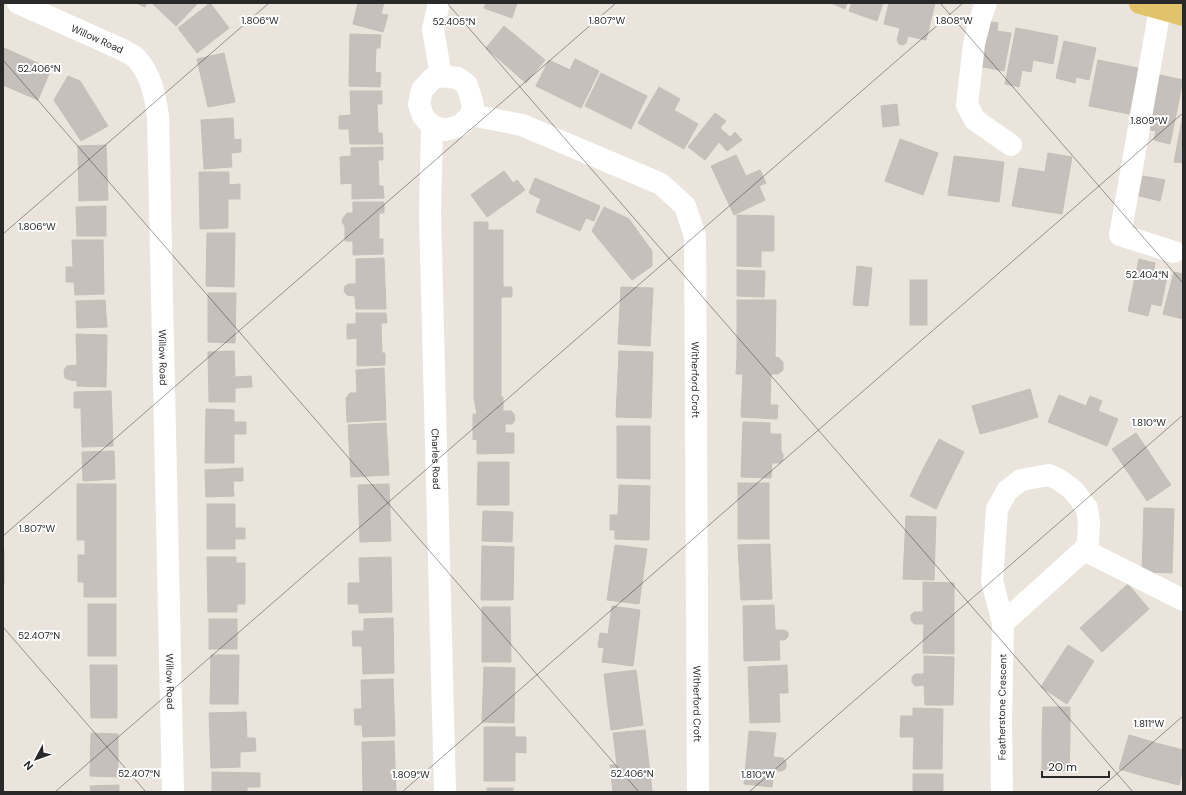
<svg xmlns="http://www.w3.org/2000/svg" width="1186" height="795" font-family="'DM Sans',sans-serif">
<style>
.building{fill:#c5c0bc;stroke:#c5bfb6}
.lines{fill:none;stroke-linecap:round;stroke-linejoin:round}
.minor{stroke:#fff;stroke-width:22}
.major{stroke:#e0c36b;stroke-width:22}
.ticks{fill:none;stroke:#292929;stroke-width:1;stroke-opacity:0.45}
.labels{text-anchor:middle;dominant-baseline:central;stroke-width:4;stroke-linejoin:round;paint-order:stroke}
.street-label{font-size:10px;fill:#292929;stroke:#fff}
.ticks-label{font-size:10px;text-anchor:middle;fill:#292929;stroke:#fff;stroke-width:4;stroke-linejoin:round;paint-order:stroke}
</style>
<rect width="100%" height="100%" fill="#eae4dc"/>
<g class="building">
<polygon points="136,3 147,3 145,7"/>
<polygon points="154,3 198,3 176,26 153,4"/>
<polygon points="210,3 229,28 197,53 178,28"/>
<polygon points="358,3 384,3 381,14 388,15 383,32 353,24"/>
<polygon points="486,3 517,3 512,18 484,8"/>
<polygon points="831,3 847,3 845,9"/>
<polygon points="852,3 883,3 877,21 849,11"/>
<polygon points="889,3 935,3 926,40 908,36 906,43 903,45 899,44 897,40 900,28 884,24"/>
<polygon points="985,21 998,23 997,31 1011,33 1004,71 978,66"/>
<polygon points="504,26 545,60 526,83 486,48"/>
<polygon points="1016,28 1058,36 1053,64 1033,60 1031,72 1022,70 1019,87 1005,84"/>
<polygon points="350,34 381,35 380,48 376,48 375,72 381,73 380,87 349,86"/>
<polygon points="1064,41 1096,48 1089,80 1076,77 1075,83 1056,78"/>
<polygon points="4,48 51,69 38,100 3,85 3,52"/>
<polygon points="224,53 235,102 208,107 197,59"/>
<polygon points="575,59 599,71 581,108 536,86 549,60 570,70"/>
<polygon points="1098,60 1138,68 1129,114 1089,106"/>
<polygon points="601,73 647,96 631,129 585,106"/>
<polygon points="1155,74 1183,80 1170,144 1154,140 1156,131 1144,129"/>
<polygon points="68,76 80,81 108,126 81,141 54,100"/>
<polygon points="659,87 680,99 674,110 698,124 684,149 638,123"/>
<polygon points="350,91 382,91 382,104 377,104 378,133 382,133 383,144 350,144 349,129 339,129 339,116 351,115"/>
<polygon points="897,104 899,125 883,127 881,106"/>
<polygon points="715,113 726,121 720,128 730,137 735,132 742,140 727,151 719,142 705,160 688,147"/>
<polygon points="1183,115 1183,163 1174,162"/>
<polygon points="233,118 234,140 241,139 241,152 231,153 232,167 204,169 201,120"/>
<polygon points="900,139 938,153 923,195 885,181"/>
<polygon points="106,145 108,200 79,201 78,146"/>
<polygon points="383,147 383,160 378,160 379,186 383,186 384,198 352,199 352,183 341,184 340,157 351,156 351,148"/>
<polygon points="1048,153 1072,157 1062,214 1012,206 1019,168 1045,172"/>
<polygon points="736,155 746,176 760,170 766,183 759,186 765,200 734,215 711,166"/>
<polygon points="954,156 1004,162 999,202 948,195"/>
<polygon points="504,171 513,183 517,180 525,190 504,205 487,183"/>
<polygon points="199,172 229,172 229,185 240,184 240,199 228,199 228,228 200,229"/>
<polygon points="1143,176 1165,180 1160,201 1139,196"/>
<polygon points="535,178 600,206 594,221 586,218 580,231 536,212 541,199 529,193"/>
<polygon points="487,183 504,205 487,217 471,195"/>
<polygon points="353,202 384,202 384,213 379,213 379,239 383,239 383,254 353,255 353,241 345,241 345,226 342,222 343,218 347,213 353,213"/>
<polygon points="106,206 106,236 77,236 76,207"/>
<polygon points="604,207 629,219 652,251 652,266 632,280 592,231"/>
<polygon points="737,215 774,216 774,251 761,251 761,267 737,266"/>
<polygon points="474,222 488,222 488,230 503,230 503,287 474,287"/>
<polygon points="207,233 235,233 234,287 206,286"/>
<polygon points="72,240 103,240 104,294 75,295 74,282 66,282 66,267 73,267"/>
<polygon points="384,258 386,309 356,309 355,296 347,295 344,291 345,286 349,284 356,284 356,259"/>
<polygon points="1139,259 1155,263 1154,269 1168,272 1161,306 1151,304 1148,316 1128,311"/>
<polygon points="857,266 872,268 868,306 853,305"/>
<polygon points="737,270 765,271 764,297 737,296"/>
<polygon points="1174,272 1183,274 1183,319 1163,314"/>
<rect x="910" y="280" width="17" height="45"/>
<polygon points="474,287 512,287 512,297 501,297 501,346 474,346"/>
<polygon points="621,287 653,288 650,346 618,344"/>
<polygon points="208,293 236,293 235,343 208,342"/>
<polygon points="105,300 107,327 77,328 76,301"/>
<polygon points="737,300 776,300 775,357 737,357"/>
<polygon points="356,313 386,313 387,323 381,323 382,353 385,353 385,365 357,366 357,338 347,339 347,324 356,324"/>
<polygon points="76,334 107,335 106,387 77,386 77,381 70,380 65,378 64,370 67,366 77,365"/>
<rect x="474" y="346" width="27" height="52"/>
<polygon points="234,351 235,377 251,376 252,387 235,388 235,402 209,402 208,352"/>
<polygon points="619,351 653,352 651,418 616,417"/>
<polygon points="737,357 775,357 779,358 783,362 783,370 778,374 771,374 770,405 778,405 777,419 741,417 743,374 736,374"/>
<polygon points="384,368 386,420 347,422 346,398 350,393 357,393 356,370"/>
<polygon points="1030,389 1038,417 1009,426 1000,398"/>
<polygon points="111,391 113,446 82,447 81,408 74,408 74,392"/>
<polygon points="1059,395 1086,406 1075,433 1048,422"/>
<polygon points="1090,396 1102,401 1098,411 1118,419 1107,446 1075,433"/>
<polygon points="503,397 503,411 511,411 514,414 515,420 512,424 505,424 505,433 514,433 514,453 477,454 477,439 473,440 473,414 477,414 474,398"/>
<polygon points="1000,398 1009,426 980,434 972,406"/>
<polygon points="206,409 234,410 234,422 246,422 246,434 234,434 234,463 205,463"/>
<polygon points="743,422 770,423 770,434 781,434 781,451 783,454 783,460 780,463 772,463 771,478 741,477"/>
<polygon points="386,423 389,475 351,477 348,425"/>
<polygon points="617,426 650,426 650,479 617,478"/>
<polygon points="1136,433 1153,458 1129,474 1112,449"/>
<polygon points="939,439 964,452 949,482 923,469"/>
<polygon points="114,451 115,479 83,481 82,452"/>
<polygon points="1153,458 1171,485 1147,501 1129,474"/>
<polygon points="478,462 509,462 509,505 477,505"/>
<polygon points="243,468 243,481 233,481 234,496 206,497 205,470"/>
<polygon points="923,469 949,482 936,509 910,496"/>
<rect x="738" y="483" width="31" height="56"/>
<polygon points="77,484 116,484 116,539 77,540"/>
<polygon points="389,484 391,541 360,542 358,485"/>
<polygon points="619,485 650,486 649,540 615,539 615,530 610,530 610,515 618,515"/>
<polygon points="207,504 235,504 235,528 245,528 245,539 235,539 235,549 207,549"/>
<polygon points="1144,508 1174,509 1173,542 1143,541"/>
<polygon points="483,511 513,512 512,542 482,541"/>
<polygon points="906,516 936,517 934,580 903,579"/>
<polygon points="116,539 116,597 84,597 84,582 78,582 78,555 85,555 85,540"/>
<polygon points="1143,541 1173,542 1172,573 1142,572"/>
<polygon points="770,544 772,599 741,600 738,545"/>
<polygon points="615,545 647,549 639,604 607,600"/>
<polygon points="482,546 514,547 513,600 481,600"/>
<rect x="3" y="550" width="1" height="33"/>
<polygon points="207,557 236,557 236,563 245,563 245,604 237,604 237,612 208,612"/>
<polygon points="391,557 392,612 359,613 359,604 348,604 348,583 360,583 359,558"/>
<polygon points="923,582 954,583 954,654 923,653 924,624 914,624 911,620 911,615 914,612 923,612"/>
<polygon points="1128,584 1149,609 1126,630 1104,606"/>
<rect x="88" y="604" width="28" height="52"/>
<polygon points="774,605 775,630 784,630 788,632 788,637 785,640 779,640 780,660 744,661 743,606"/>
<polygon points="612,606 640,610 633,666 602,662 604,648 598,647 600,633 608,634"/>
<polygon points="1104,606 1126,630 1102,652 1080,628"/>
<polygon points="482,607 510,607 511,662 482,662"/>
<polygon points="393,618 394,673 363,674 362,646 353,646 352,631 364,631 364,619"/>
<rect x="209" y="619" width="28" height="30"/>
<polygon points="1068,645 1094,661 1079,685 1053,668"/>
<polygon points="211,655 239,655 238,704 210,704"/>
<polygon points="924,656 954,657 953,705 925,705 924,685 915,686 912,682 912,677 915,674 924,674"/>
<polygon points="90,665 117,665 117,718 91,718"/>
<polygon points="787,665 788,693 779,693 780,722 750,723 748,667"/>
<polygon points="484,667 515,668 514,723 482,722"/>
<polygon points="1053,668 1079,685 1067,704 1041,687"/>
<polygon points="636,670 643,725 611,730 604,674"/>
<polygon points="393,679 395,736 363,737 362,725 355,725 354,709 362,709 361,680"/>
<polygon points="1043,707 1070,707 1070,739 1042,738"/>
<polygon points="913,708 943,709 942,769 913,769 914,737 900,737 901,716 913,716"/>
<polygon points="246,712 247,738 255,738 256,751 240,752 240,767 211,768 209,713"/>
<polygon points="484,727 515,727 515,737 526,737 526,753 515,752 515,781 484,781"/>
<polygon points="645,730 652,791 613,792 610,765 617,765 613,733"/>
<polygon points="749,731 776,733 773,757 783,758 786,762 786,768 782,771 774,771 772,787 744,784"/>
<polygon points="91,733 118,734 118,777 90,776"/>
<polygon points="1129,735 1156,743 1147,777 1119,769"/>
<polygon points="1042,738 1070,739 1069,770 1042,770"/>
<polygon points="394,741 396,792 363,792 362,742"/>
<polygon points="1156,743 1183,750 1183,769 1179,785 1147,777"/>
<polygon points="212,772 260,773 260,787 247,787 247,792 212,792"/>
<rect x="913" y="774" width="30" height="18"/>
<polygon points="119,785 119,792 91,792 90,786"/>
<rect x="487" y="788" width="26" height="4"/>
</g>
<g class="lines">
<g class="minor">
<path id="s1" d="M18 3 121 49C126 52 132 54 135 57 151 73 155 95 158 116L173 792"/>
<polyline points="439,3 433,29 441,76"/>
<polyline points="986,3 980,20 974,44 967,105 975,120 1011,145"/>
<polyline points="1160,9 1120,235 1174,252"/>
<path id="s2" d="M471 115 522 125 661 184 685 206 695 236 698 792"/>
<path id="s3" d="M432 126 445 130 460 126 471 115 473 105 467 85 458 78 441 76 432 79 422 90 419 104 423 116 432 126 430 214 445 792"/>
<polyline points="1084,550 1183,600"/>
<path id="s4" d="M1002 792 1001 721 1003 623 992 581 997 509 1007 491 1021 480 1049 475 1058 479 1073 490 1087 508 1089 523 1088 543 1084 550 1003 623"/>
</g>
<polyline class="major" points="1140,3 1183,15"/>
</g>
<path class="ticks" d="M447 3 1133 792M940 3 1183 283M3 60 639 792M3 234 269 3M3 536 616 3M3 627 146 792M55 792 963 3M402 792 1183 113M749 792 1183 415M1096 792 1183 716"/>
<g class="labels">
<g class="street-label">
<text stroke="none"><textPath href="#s1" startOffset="87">Willow Road</textPath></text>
<text stroke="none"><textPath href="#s1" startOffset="435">Willow Road</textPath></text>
<text stroke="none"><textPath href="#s2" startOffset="411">Witherford Croft</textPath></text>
<text stroke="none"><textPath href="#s3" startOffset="502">Charles Road</textPath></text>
<text stroke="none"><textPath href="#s1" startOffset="759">Willow Road</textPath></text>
<text stroke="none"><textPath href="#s2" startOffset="735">Witherford Croft</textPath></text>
<text stroke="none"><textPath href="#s4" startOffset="85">Featherstone Crescent</textPath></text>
</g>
</g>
<g class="ticks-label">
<text x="260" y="24">1.806°W</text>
<text x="607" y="24">1.807°W</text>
<text x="954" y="24">1.808°W</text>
<text x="454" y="25">52.405°N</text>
<text x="39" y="72">52.406°N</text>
<text x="1149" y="124">1.809°W</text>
<text x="37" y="230">1.806°W</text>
<text x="1147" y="278">52.404°N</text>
<text x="1149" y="426">1.810°W</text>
<text x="37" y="532">1.807°W</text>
<text x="39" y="639">52.407°N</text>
<text x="1149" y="727">1.811°W</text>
<text x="139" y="777">52.407°N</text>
<text x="632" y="777">52.406°N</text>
<text x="411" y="778">1.809°W</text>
<text x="758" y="778">1.810°W</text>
</g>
<rect width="1186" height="795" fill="none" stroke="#292929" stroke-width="8"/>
<g transform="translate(36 759) rotate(229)" stroke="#ffffff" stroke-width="3" paint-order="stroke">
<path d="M0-3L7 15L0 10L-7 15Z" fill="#292929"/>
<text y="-6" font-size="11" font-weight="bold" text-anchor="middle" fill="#292929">N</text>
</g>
<path d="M1042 771v6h67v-6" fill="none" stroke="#292929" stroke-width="2"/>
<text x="1048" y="771" font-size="12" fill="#292929" stroke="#ffffff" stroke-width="3" paint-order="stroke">20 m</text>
</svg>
